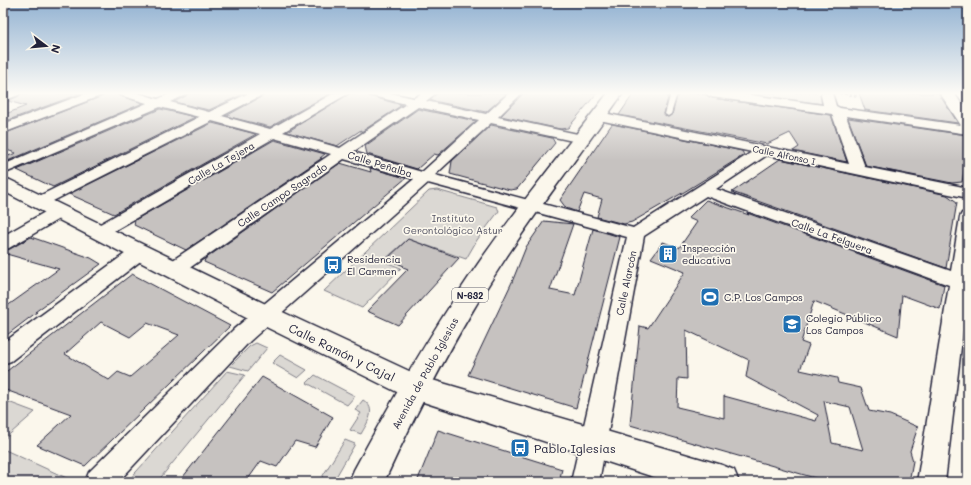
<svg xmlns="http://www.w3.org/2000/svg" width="971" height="485" font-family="Mali,sans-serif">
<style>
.green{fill:#dbd8d3;stroke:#7e7d87}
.building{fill:#c6c2c0;stroke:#22223b;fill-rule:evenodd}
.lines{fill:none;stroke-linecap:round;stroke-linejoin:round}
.lane-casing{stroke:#22223b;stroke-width:3}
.street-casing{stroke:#22223b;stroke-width:3}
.secondary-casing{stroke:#22223b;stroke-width:3}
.primary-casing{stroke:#22223b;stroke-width:3}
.path{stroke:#22223b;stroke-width:2;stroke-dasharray:3 2;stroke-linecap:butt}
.lane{fill:#fbf7ec;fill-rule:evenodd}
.street{fill:#fbf7ec;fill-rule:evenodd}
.secondary{fill:#fbf7ec;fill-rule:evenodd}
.primary{fill:#fbf7ec;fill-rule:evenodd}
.labels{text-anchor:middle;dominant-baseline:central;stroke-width:3.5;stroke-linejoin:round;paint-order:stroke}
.far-street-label{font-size:9px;fill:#22223b;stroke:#fbf7ec}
.shield{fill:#fbf7ec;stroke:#636270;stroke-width:1}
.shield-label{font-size:9px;font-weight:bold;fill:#22223b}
.street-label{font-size:10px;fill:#22223b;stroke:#fbf7ec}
.park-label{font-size:10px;fill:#505061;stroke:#fbf7ec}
.poi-label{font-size:10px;fill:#22223b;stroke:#fbf7ec;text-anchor:start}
.near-street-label{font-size:12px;fill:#22223b;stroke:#fbf7ec}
.near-poi-label{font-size:12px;fill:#22223b;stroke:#fbf7ec;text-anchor:start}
</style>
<rect width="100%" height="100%" fill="#fbf7ec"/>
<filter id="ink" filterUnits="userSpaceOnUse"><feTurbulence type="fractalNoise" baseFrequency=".025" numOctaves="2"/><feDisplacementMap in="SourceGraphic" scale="8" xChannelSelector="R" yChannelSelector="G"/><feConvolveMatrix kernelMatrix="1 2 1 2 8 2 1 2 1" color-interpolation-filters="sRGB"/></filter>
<g filter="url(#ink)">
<g class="green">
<polygon points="741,93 814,93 820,95 823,104"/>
<polygon points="437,190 497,207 499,211 477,240 466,259 408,239 383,261 401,268 362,308 324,291 429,191"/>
<polygon points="256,343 267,348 248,371 230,366 250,346"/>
<polygon points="280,355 307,370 298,378 272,363"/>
<polygon points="227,371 245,375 157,482 127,482"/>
<polygon points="315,375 355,396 347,405 307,383"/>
<polygon points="3,400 35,412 3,440"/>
<path d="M363 400C378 409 367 423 361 434L350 430 361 413 355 410Z"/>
<polygon points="345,440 355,444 333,482 319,482"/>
<polygon points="3,449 71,480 69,482 3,482"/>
</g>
<g class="building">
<polygon points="21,93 82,93 3,122 3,115 26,106 8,101 19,96"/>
<polygon points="105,93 117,93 120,96 143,103 3,163 3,158 16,153 3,149 3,134 103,96"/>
<polygon points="188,93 245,93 209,110 174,102 186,96"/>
<polygon points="265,93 331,93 270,127 226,116 263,96"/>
<polygon points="350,93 366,93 369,96 402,105 361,132 361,130 337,146 287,132"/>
<polygon points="437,93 507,93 486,112 429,100"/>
<polygon points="523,93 597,93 568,128 560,129 501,116"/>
<polygon points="634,93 669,93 664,114 667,117 672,114 678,93 695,93 706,95 712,98 831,115 847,162 793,151 799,147 790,133 767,144 619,115"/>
<polygon points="859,93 938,93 958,123 865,110"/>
<polygon points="160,109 195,117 53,187 17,170"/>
<polygon points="418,109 476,121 438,155 434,154 417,169 367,154 365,146"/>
<polygon points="848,118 966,135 968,138 968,149 962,182 952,183 866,166"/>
<polygon points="212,123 256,134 114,214 69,194"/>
<polygon points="612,124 742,151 744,155 684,192 632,222 624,224 597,217 602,199 584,194 577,212 566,208 560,200"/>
<polygon points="491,125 552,138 555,143 517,189 510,190 450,174 452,161"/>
<polygon points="274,140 325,154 320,158 322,158 186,250 134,225 135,220"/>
<polygon points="780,159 947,195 957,202 946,268 732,192"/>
<polygon points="340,163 371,172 370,168 406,178 272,292 204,262 205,259"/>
<path d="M706 200 749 215 747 213 944 285 940 309 902 295 898 336 814 301 801 342 809 345 800 370 837 378 838 383 861 388 869 411 890 415 918 427 910 451 913 461 909 482H829L630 425 640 326 648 328 685 272 651 258 663 242 679 248 697 222 688 218ZM686 330 749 360 746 377 818 415 816 421 724 396V418L677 407 678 378 687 379ZM824 401 850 407 863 450 832 443Z"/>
<polygon points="544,221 573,224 550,290 575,295 593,229 620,237 576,408 468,375 512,282 526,247"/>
<polygon points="31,237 91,258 101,264 35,312 37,312 3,338 3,309 59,269 3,253 3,251 10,249"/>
<polygon points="408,239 459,258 398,325 367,311 408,269 403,267 404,266 387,259"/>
<path d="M132 274 230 326 85 466 37 445 71 414 3 389V374ZM101 322 130 337 147 323 179 335 130 377 118 372 109 380 65 354Z"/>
<polygon points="262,377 333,417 315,447 295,441 277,467 261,461 246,482 179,482"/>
<polygon points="438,430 562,469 559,482 417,482"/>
</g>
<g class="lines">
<defs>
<polygon id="lane" points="671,93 677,93 671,114 668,116 665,114"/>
<g id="street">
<polygon points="3,93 20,93 18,95 3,101"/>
<polygon points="87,93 104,93 102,95 3,133 3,124"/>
<path d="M118 93H138L158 99 171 93H187L185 95 170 102 209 112 249 93H264L262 95 222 116 270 129 334 93H349L283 132 340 148 406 104 369 95 367 93H390L414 98 422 93H436L426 101 486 114 509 93H522L498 117 587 136 589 139 587 142 582 143 491 123 435 175 633 228 752 152 599 120 595 119 593 116 595 113 599 112 849 164 832 114 712 97 708 95 706 93H737L823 105 821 95 822 93H832L836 106 840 108 968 126V134L846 116 865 167 968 188V198L767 155 716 189 951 271 960 217 962 213 968 212V288L945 482H917L949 285 706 196 644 236 599 482H571L627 237 428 183 250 341 118 482H85L89 472 234 329 414 179 344 159 181 274 174 275 167 274 164 269 167 264 331 154 274 138 105 236 99 237 93 236 90 232 93 228 260 134 212 121 45 205 39 207 33 205 31 202 33 199 199 117 160 107 3 174V165L147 103 120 95ZM418 107 479 120 422 172 353 152Z"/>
<polygon points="956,103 968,104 968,112 952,110 950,107 952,104"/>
<polygon points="58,207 64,208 66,212 64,216 9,248 3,250 3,236 52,208"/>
<polygon points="140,246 147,248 149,252 147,256 11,361 3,364 3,343 133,248"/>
</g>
<polygon id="secondary" points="3,178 10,180 274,308 422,377 722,465 734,470 739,482 669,482 405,396 256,322 3,191"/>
<g id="primary">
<path d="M608 93H623C585 148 544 200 507 256 459 328 420 404 384 482H349L354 470C390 403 428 337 471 274 513 212 562 153 608 93Z"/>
<polygon points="940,93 954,93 968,113 968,129 962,127"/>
</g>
</defs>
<use href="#lane" class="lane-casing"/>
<use href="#street" class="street-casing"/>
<use href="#secondary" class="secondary-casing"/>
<use href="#primary" class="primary-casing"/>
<polyline class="path" points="839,93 859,96"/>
<use href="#lane" class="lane"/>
<use href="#street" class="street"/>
<use href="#secondary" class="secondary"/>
<use href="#primary" class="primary"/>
</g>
</g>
<linearGradient id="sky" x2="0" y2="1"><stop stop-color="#92b2d2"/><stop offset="0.58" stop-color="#fdfbf6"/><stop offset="1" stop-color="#fdfbf6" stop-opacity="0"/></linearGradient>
<rect width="971" height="161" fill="url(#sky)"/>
<defs>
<symbol id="building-square" viewBox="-11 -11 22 22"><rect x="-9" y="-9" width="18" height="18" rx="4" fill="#1f6fb2" stroke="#fbf7ec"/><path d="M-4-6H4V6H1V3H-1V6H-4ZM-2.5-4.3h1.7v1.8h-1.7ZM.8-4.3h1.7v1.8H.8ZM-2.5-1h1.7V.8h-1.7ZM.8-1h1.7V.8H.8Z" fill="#fff"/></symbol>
<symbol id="bus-square" viewBox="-11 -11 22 22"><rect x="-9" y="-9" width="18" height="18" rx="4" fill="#1f6fb2" stroke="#fbf7ec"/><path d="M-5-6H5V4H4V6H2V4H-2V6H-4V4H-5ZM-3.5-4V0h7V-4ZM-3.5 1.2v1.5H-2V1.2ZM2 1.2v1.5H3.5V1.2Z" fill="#fff"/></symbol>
<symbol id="stadium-square" viewBox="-11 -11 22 22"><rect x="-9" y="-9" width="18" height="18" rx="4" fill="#1f6fb2" stroke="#fbf7ec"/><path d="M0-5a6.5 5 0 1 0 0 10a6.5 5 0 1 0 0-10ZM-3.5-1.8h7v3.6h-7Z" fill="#fff"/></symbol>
<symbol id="school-square" viewBox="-11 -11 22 22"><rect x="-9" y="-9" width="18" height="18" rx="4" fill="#1f6fb2" stroke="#fbf7ec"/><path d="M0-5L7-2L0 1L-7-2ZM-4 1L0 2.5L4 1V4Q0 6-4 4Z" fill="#fff"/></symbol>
</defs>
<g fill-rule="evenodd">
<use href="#building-square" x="657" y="243" width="22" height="22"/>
<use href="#bus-square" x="322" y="254" width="22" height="22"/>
<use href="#stadium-square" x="699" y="286" width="22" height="22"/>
<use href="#school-square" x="781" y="313" width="22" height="22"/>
<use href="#bus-square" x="509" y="437" width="22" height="22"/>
</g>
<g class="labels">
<g class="far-street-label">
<text transform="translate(784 155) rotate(12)">Calle Alfonso I</text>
</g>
<rect class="shield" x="452" y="288" width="36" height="14" rx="3"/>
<g class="shield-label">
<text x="470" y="295">N-632</text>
</g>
<g class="street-label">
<text transform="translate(221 163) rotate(-30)">Calle La Tejera</text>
<text transform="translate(380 164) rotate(17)">Calle Peñalba</text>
<text transform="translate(282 195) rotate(-34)">Calle Campo Sagrado</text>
<text transform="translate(832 236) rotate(20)">Calle La Felguera</text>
<text transform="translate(626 283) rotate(-78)">Calle Alarcón</text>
<text transform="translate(425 373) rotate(-61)">Avenida de Pablo Iglesias</text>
</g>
<g class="park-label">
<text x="453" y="218">Instituto<tspan x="453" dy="12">Gerontológico Astur</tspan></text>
</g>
<g class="poi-label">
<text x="682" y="248">Inspección<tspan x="682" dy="12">educativa</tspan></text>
<text x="347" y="259">Residencia<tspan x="347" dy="12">El Carmen</tspan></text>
<text x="724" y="297">C.P. Los Campos</text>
<text x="806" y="318">Colegio Público<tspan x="806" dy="12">Los Campos</tspan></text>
</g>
<g class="near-street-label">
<text transform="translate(342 352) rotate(26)">Calle Ramón y Cajal</text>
</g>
<g class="near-poi-label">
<text x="534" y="448">Pablo Iglesias</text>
</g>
</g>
<rect width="971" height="485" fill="none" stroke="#fbf7ec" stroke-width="16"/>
<rect x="8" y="8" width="955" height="469" fill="none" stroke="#22223b" stroke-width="1.5" filter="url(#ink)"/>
<g transform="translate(46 46) rotate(106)" stroke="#fbf7ec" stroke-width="3" paint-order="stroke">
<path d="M0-3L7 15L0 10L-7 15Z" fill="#22223b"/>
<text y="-6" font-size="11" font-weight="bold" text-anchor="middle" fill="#22223b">N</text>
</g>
</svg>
